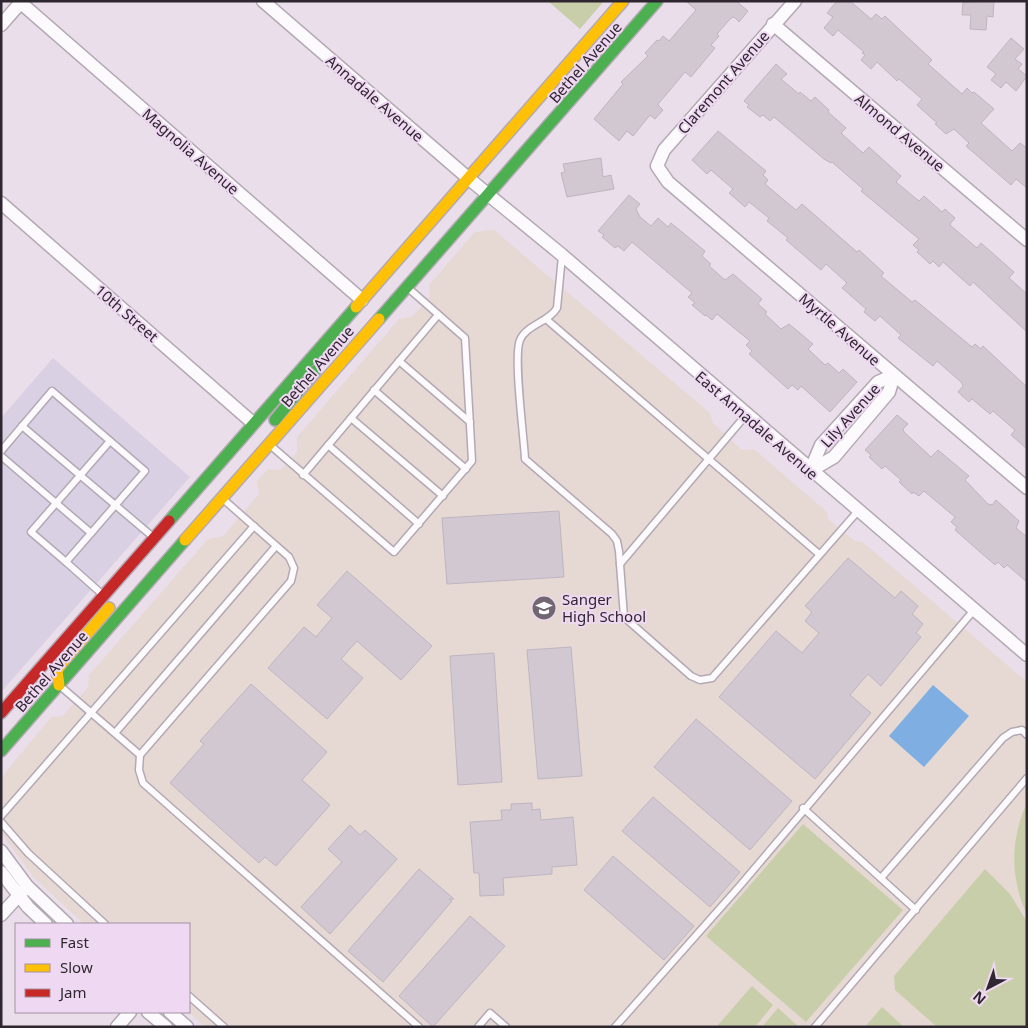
<svg xmlns="http://www.w3.org/2000/svg" width="1028" height="1028" font-family="'Noto Sans',sans-serif">
<style>
.commercial{fill:#d9d1e3}
.education{fill:#e6d9d4}
.green{fill:#c8cea9}
.water{fill:#7eaee2}
.building{fill:#d2c8d2;stroke:#bfb5c0}
.lines{fill:none;stroke-linecap:round;stroke-linejoin:round}
.lane-casing{stroke:#b3a9b4;stroke-width:9}
.street-casing{stroke:#b3a9b4;stroke-width:15}
.fast-casing{stroke:#b3a9b4;stroke-width:14}
.slow-casing{stroke:#b3a9b4;stroke-width:14}
.jam-casing{stroke:#b3a9b4;stroke-width:14}
.lane{stroke:#fcfafc;stroke-width:6}
.street{stroke:#fcfafc;stroke-width:12}
.fast{stroke:#4caf50;stroke-width:11}
.slow{stroke:#ffc107;stroke-width:11}
.jam{stroke:#c62828;stroke-width:11}
.labels{text-anchor:middle;dominant-baseline:central;stroke-width:4;stroke-linejoin:round;paint-order:stroke}
.street-label{font-size:15px;fill:#2f2730;stroke:#efd8f1}
.poi-label{font-size:15px;fill:#2f2730;stroke:#efd8f1;text-anchor:start}
</style>
<rect width="100%" height="100%" fill="#eadeeb"/>
<polygon class="commercial" points="53,358 190,477 1,692 1,418"/>
<polygon class="education" points="494,230 710,413 713,423 742,450 754,449 827,512 828,519 855,541 863,542 1027,682 1027,1027 205,1027 188,1012 189,924 84,924 34,878 1,833 1,778 51,717 63,716 88,687 89,675 208,539 223,536 259,494 257,481 268,469 281,470 297,452 297,437 399,319 412,317 430,297 429,285 475,232"/>
<g class="green">
<polygon points="548,1 604,1 580,29"/>
<path d="M1027 803V915C1010 879 1010 839 1027 803Z"/>
<polygon points="803,824 903,910 806,1022 706,936"/>
<polygon points="985,869 1010,894 1027,922 1027,1027 937,1027 895,990 894,976"/>
<polygon points="752,986 773,1005 755,1027 720,1027 718,1025"/>
<polygon points="882,1007 904,1027 865,1027"/>
<polygon points="778,1008 799,1027 762,1027"/>
</g>
<polygon class="water" points="933,685 969,716 924,767 889,736"/>
<g class="building">
<polygon points="686,1 736,1 748,11 739,22 734,17 731,18 717,34 719,36 711,45 715,48 691,77 685,72 670,90 659,103 658,105 663,110 655,119 650,115 633,136 627,131 619,141 594,119 623,84 621,82 648,56 645,53 657,40 659,41 663,36 669,41 696,10"/>
<polygon points="837,1 850,1 871,19 876,14 882,19 885,16 932,60 928,64 962,94 967,88 972,93 974,92 994,109 981,123 1012,151 1020,143 1027,148 1027,188 1016,179 1011,185 966,146 969,143 954,129 946,134 935,124 937,123 917,105 922,99 899,79 897,81 877,62 871,69 861,60 865,55 862,53 864,52 838,30 833,36 824,28 833,17 827,13"/>
<polygon points="994,1 993,17 987,16 986,30 970,29 971,15 962,15 963,2"/>
<polygon points="1011,38 1024,49 1015,59 1022,64 1018,69 1027,76 1016,91 1006,82 1001,88 991,80 996,74 987,67"/>
<polygon points="776,64 787,74 781,79 799,94 800,92 811,101 815,97 829,110 828,112 846,128 841,133 863,153 869,147 901,176 896,182 919,201 924,196 942,212 945,209 955,218 950,224 951,226 977,248 981,243 1014,272 1009,278 1027,294 1027,332 973,282 970,286 943,262 939,267 933,261 930,264 917,252 919,250 913,245 919,239 861,191 863,189 832,162 831,163 824,159 774,117 770,121 763,115 760,117 747,107 749,105 744,101"/>
<polygon points="718,131 766,171 763,175 768,180 765,184 796,210 802,204 857,252 859,250 884,273 881,276 912,302 915,300 972,347 975,344 981,349 983,346 1027,387 1027,449 1011,435 1015,430 993,411 990,414 972,399 969,402 958,392 963,386 962,383 937,361 933,366 898,338 901,335 880,316 875,321 864,312 866,309 842,288 847,283 826,264 821,270 786,240 788,238 767,221 769,218 749,202 745,207 729,193 733,189 711,170 707,174 692,160"/>
<polygon points="601,158 603,177 611,175 614,189 567,197 561,173 565,172 563,164"/>
<polygon points="629,195 640,204 636,209 640,217 651,226 658,218 668,227 671,223 705,251 702,256 711,264 709,266 725,280 733,274 762,299 758,304 767,312 765,314 781,329 789,324 813,344 808,349 825,365 828,363 839,373 843,369 857,382 830,412 801,386 798,390 792,385 788,389 749,354 752,351 746,345 750,341 717,314 712,320 706,315 705,316 692,305 695,303 688,297 692,293 632,242 624,251 618,246 615,248 602,237 604,235 598,231"/>
<polygon points="897,415 908,424 903,429 904,432 931,457 938,450 969,476 965,480 988,504 992,505 996,500 1019,521 1016,528 1027,537 1027,582 1007,565 1004,568 998,562 995,565 955,530 957,527 951,522 955,517 924,491 919,496 913,492 912,494 899,482 901,480 885,466 882,469 869,457 871,455 865,450"/>
<polygon points="559,511 564,577 447,584 442,518"/>
<polygon points="848,558 895,598 901,591 918,606 912,614 923,624 916,633 921,637 881,686 868,674 850,695 871,713 815,779 719,697 776,631 802,653 819,633 805,621 812,612 805,606"/>
<polygon points="347,571 432,646 401,680 357,641 341,659 363,678 327,719 268,668 304,627 316,637 332,618 317,605"/>
<polygon points="571,647 582,776 538,779 527,650"/>
<polygon points="494,653 502,782 458,785 450,656"/>
<polygon points="251,684 327,752 302,780 330,805 276,866 265,857 259,863 170,783 204,744 200,741"/>
<polygon points="696,719 792,801 750,850 654,767"/>
<polygon points="653,797 740,872 710,907 622,831"/>
<polygon points="532,803 532,810 540,809 541,820 573,817 577,865 552,867 552,874 503,878 504,895 480,896 479,873 474,873 470,822 502,820 501,810 511,810 511,804"/>
<polygon points="350,825 360,835 365,830 397,859 330,934 301,907 342,862 328,849"/>
<polygon points="613,856 694,926 664,960 584,890"/>
<polygon points="419,869 454,899 449,899 452,901 383,982 348,951"/>
<polygon points="470,916 505,946 433,1027 399,996"/>
</g>
<g class="lines">
<defs>
<g id="lane">
<path d="M562 256 557 308C549 322 526 325 520 340 513 356 524 437 525 459L612 534 617 541 619 551 624 617 691 676 700 680 712 678 858 511"/>
<polyline points="546,319 819,554"/>
<polyline points="399,361 470,422"/>
<polyline points="374,390 466,469"/>
<polyline points="351,418 443,496"/>
<polyline points="22,426 153,537"/>
<polyline points="270,445 394,552 472,461 465,338 407,287"/>
<polyline points="328,445 419,524"/>
<polyline points="1,451 52,391 145,471 66,562 103,595"/>
<polyline points="1,456 91,533"/>
<polyline points="303,475 438,315"/>
<polyline points="223,499 289,557 294,568 291,581 140,755 139,770 143,783 419,1027"/>
<polyline points="66,562 31,532 110,441"/>
<polyline points="620,564 746,415"/>
<polyline points="59,685 140,755"/>
<polyline points="115,733 276,546"/>
<polyline points="803,808 916,910"/>
<polyline points="1,816 254,526"/>
<polyline points="1,822 28,853 105,924"/>
<polyline points="881,878 1003,738 1012,732 1022,730 1027,735"/>
<polyline points="189,996 224,1027"/>
<polyline points="478,1027 490,1013 506,1027"/>
<polyline points="615,1027 738,888 974,610"/>
<polyline points="815,1027 1027,778"/>
</g>
<g id="street">
<polyline points="263,1 468,178 562,255 1027,655"/>
<polyline points="795,1 664,150 657,166 668,182 1027,488"/>
<polyline points="21,3 362,300"/>
<polyline points="773,24 1027,240"/>
<polyline points="1,25 22,1"/>
<polyline points="1,203 253,423"/>
<polyline points="810,471 821,445 878,382 894,375"/>
<polyline points="810,471 834,457 889,392 894,375"/>
<polyline points="1,851 27,886 67,924"/>
<polyline points="1,872 28,907 46,924"/>
<polyline points="1,915 23,891"/>
<polyline points="148,1012 166,1027"/>
<polyline points="170,1012 187,1027"/>
<polyline points="117,1027 130,1012"/>
</g>
<g id="fast">
<polyline points="379,319 657,1"/>
<polyline points="275,420 315,371"/>
<polyline points="169,521 356,307"/>
<polyline points="1,751 185,540"/>
</g>
<g id="slow">
<polyline points="356,307 623,1"/>
<polyline points="185,540 379,319"/>
<polyline points="59,685 57,671 61,664 109,608"/>
</g>
<polyline id="jam" points="1,713 169,521"/>
</defs>
<use href="#lane" class="lane-casing"/>
<use href="#street" class="street-casing"/>
<use href="#fast" class="fast-casing"/>
<use href="#slow" class="slow-casing"/>
<use href="#jam" class="jam-casing"/>
<use href="#lane" class="lane"/>
<use href="#street" class="street"/>
<use href="#fast" class="fast"/>
<use href="#slow" class="slow"/>
<use href="#jam" class="jam"/>
</g>
<defs>
<symbol id="school-disc" viewBox="-11 -11 22 22"><circle r="9.5" fill="#706771" stroke="#efd8f1"/><path d="M0-5L7-2L0 1L-7-2ZM-4 1L0 2.5L4 1V4Q0 6-4 4Z" fill="#fff"/></symbol>
</defs>
<g fill-rule="evenodd">
<use href="#school-disc" x="530" y="594" width="28" height="28"/>
</g>
<g class="labels">
<g class="street-label">
<text transform="translate(585 62) rotate(-49)">Bethel Avenue</text>
<text transform="translate(723 82) rotate(-49)">Claremont Avenue</text>
<text transform="translate(375 98) rotate(41)">Annadale Avenue</text>
<text transform="translate(900 132) rotate(40)">Almond Avenue</text>
<text transform="translate(191 151) rotate(41)">Magnolia Avenue</text>
<text transform="translate(127 313) rotate(41)">10th Street</text>
<text transform="translate(840 329) rotate(41)">Myrtle Avenue</text>
<text transform="translate(317 366) rotate(-49)">Bethel Avenue</text>
<text transform="translate(850 415) rotate(-48)">Lily Avenue</text>
<text transform="translate(757 425) rotate(41)">East Annadale Avenue</text>
<text transform="translate(51 671) rotate(-49)">Bethel Avenue</text>
</g>
<g class="poi-label">
<text x="562" y="599">Sanger<tspan x="562" dy="17">High School</tspan></text>
</g>
</g>
<rect width="1028" height="1028" fill="none" stroke="#2f2730" stroke-width="5"/>
<rect x="15" y="923" width="175" height="90" fill="#efd8f1" stroke="#a291a4"/>
<rect x="25" y="939" width="25" height="8" fill="#4caf50" stroke="#a291a4"/>
<text x="60" y="948" font-size="15" fill="#2f2730">Fast</text>
<rect x="25" y="964" width="25" height="8" fill="#ffc107" stroke="#a291a4"/>
<text x="60" y="973" font-size="15" fill="#2f2730">Slow</text>
<rect x="25" y="989" width="25" height="8" fill="#c62828" stroke="#a291a4"/>
<text x="60" y="998" font-size="15" fill="#2f2730">Jam</text>
<g transform="translate(988 988) rotate(221)" stroke="#efd8f1" stroke-width="4" paint-order="stroke">
<path d="M0-4L9 19L0 12L-9 19Z" fill="#2f2730"/>
<text y="-8" font-size="14" font-weight="bold" text-anchor="middle" fill="#2f2730">N</text>
</g>
</svg>
